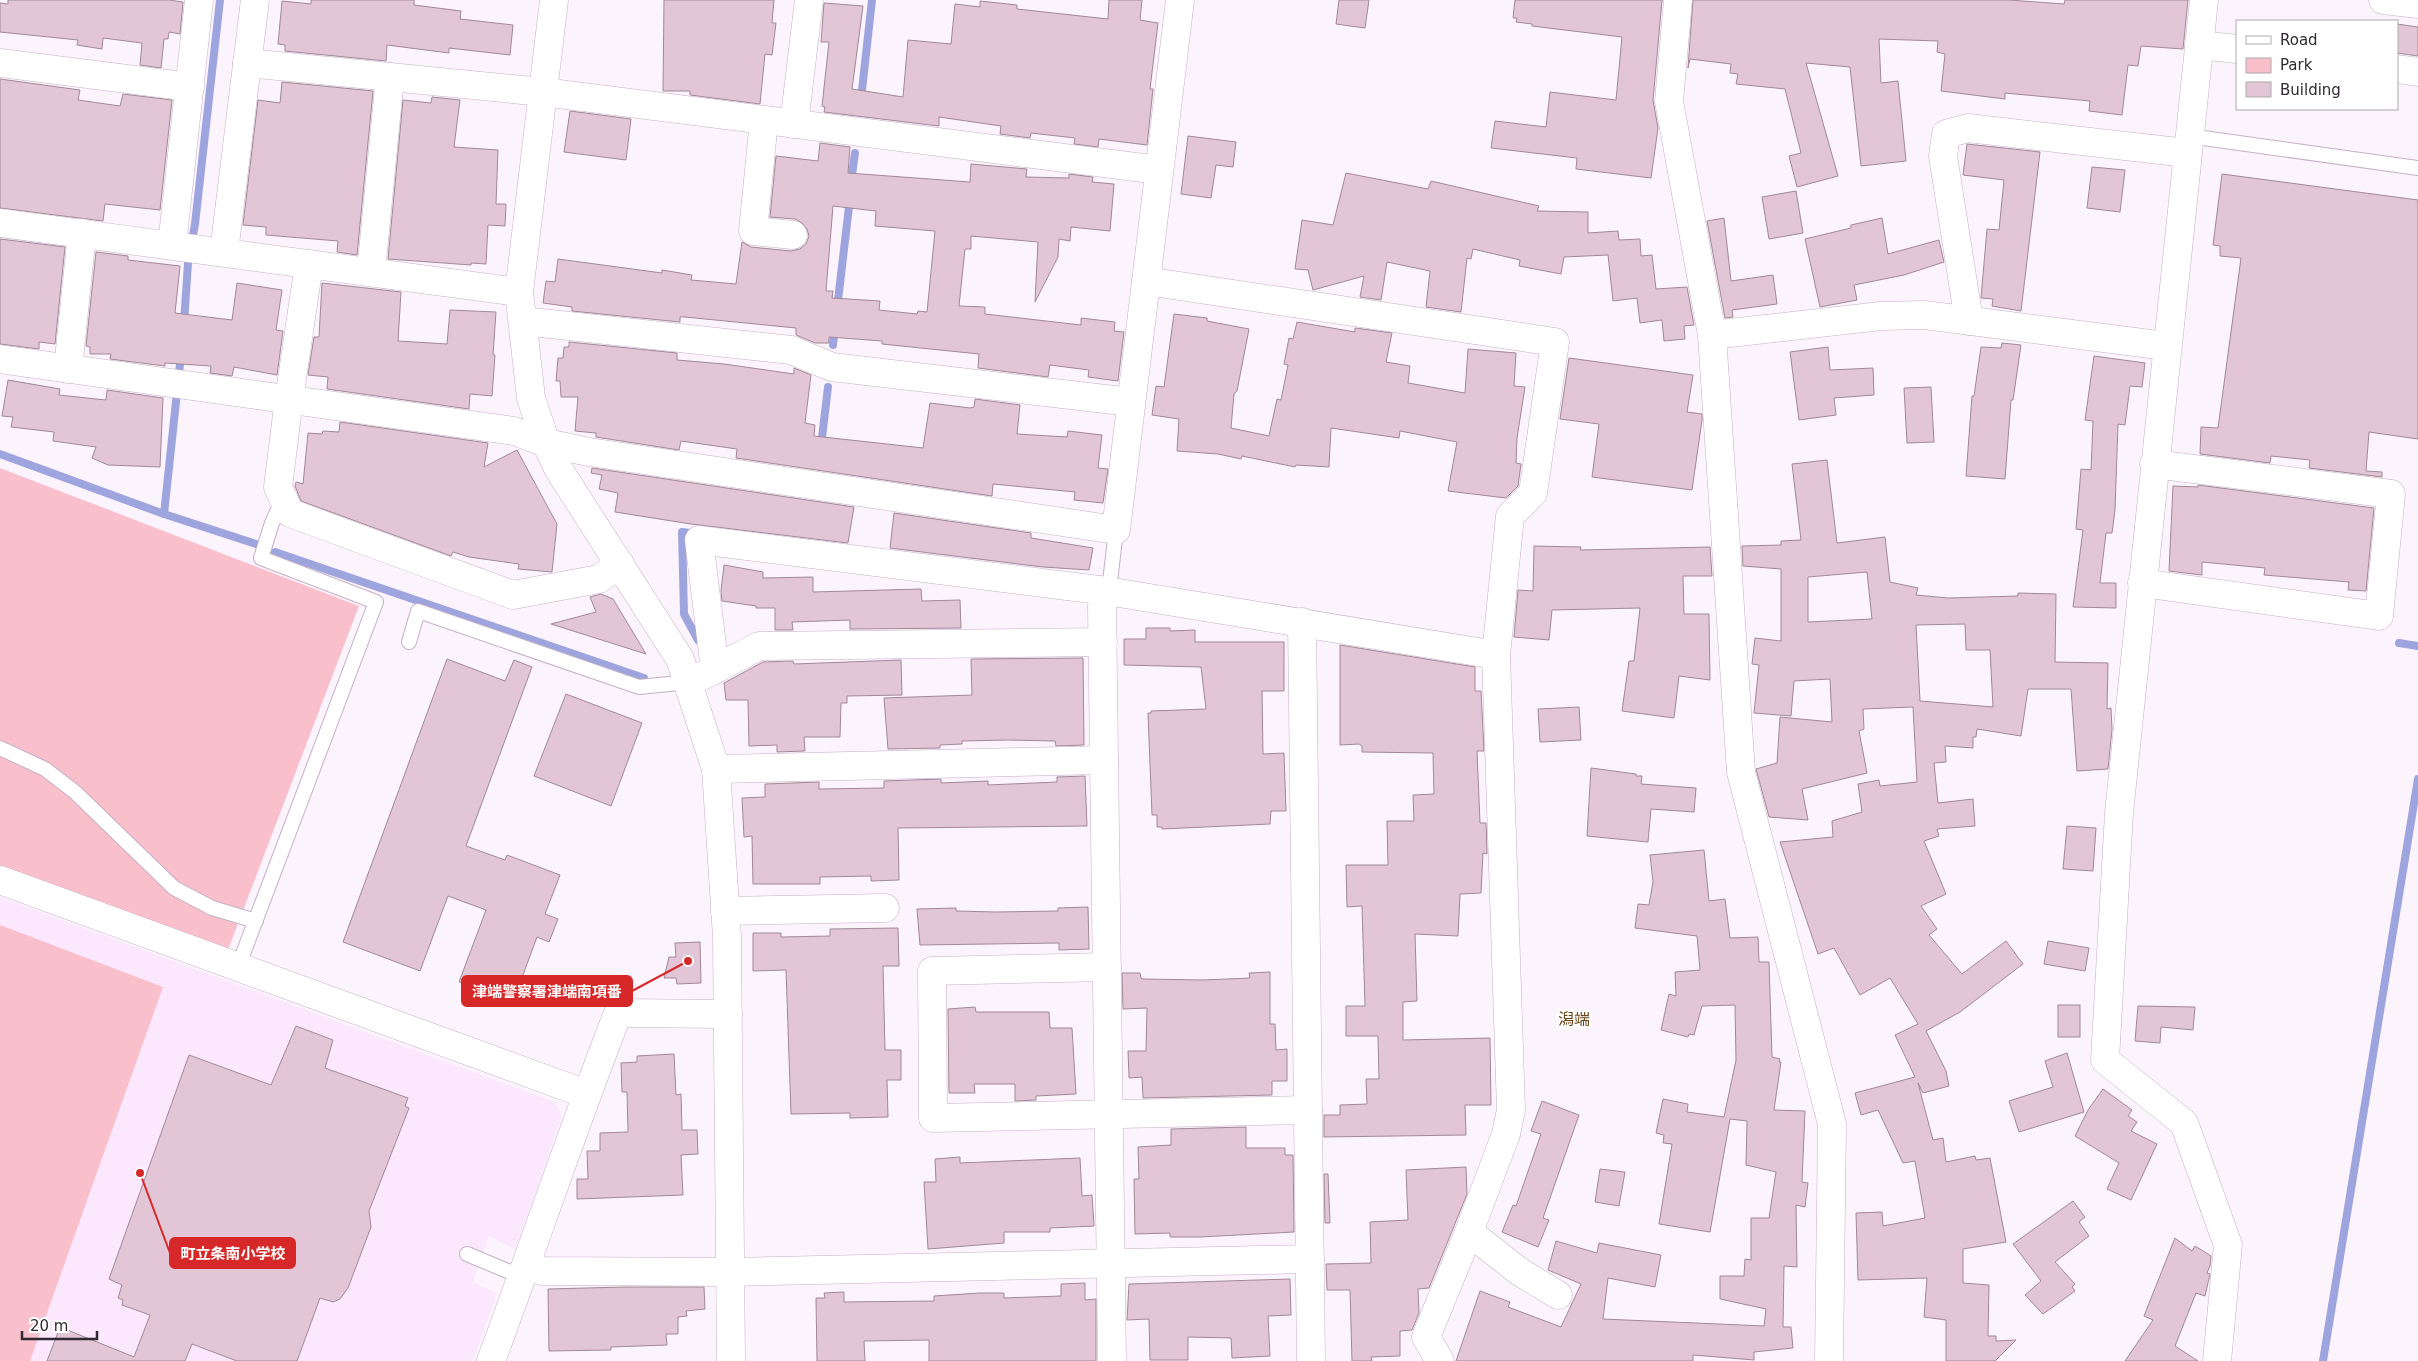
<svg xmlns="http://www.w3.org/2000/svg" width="2418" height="1361" font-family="'DejaVu Sans','Noto Sans JP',sans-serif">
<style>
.built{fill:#fbe7fe}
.green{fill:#f9c0cc}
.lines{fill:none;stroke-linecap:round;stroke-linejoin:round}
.stream{stroke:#9ea5de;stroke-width:8}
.building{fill:#e2c6d5;stroke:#a28896;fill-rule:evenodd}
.service-casing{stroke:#c4b0c6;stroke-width:16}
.minor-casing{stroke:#c4b0c6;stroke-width:29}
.tertiary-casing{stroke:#c4b0c6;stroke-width:29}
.service{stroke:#fff;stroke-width:14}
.minor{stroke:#fff;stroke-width:28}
.tertiary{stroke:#fff;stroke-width:28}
.labels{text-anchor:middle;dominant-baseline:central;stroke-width:5;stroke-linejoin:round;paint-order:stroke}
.quarter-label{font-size:16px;fill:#6a4615;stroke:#fff}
.leader{fill:none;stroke:#d62828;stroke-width:2}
.callout-dot{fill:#d62828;stroke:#fff;stroke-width:2}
.callout{fill:#d62828;stroke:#d62828;stroke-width:2}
.callout-label{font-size:15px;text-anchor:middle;font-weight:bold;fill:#fff}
</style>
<rect width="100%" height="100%" fill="#fcf4fd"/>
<polygon class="built" points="0,897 555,1102 562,1116 516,1250 489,1236 473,1282 497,1294 473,1361 0,1361"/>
<g class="green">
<polygon points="0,468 359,606 228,950 0,867"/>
<polygon points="0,925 163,987 30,1361 0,1361"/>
</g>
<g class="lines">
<g class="stream">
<polyline points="861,99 872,0"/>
<polyline points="851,182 855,153"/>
<polyline points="837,309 850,198"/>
<polyline points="184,323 188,263 195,224 220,0"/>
<polyline points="833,345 835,327"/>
<polyline points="821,446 828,387"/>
<polyline points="0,454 164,514 256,544"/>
<polyline points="164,514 181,355"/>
<polyline points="698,534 682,532 684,614 698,640"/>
<polyline points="275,552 644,678"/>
<polyline points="2399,643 2418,646"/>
<polyline points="2323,1361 2418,779"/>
</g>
</g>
<g class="building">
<polygon points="8,0 169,0 183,2 180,34 169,32 168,39 164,39 161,68 140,65 142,43 103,38 102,49 77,45 78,40 0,32 0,3 8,4"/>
<polygon points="311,0 414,0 414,5 461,11 460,19 513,25 510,55 449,48 449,53 387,45 386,61 285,51 285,45 278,44 282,1 311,4"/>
<polygon points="664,0 774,0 772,23 776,23 772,55 765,54 760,104 690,95 690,91 663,91"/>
<polygon points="1109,0 1142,0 1140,20 1158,23 1150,89 1153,89 1147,145 1099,139 1098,147 1074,144 1075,138 1031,133 1030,138 1000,134 1001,126 939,117 939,126 824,112 825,107 822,106 829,42 821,42 824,3 863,6 852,89 903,97 908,40 951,44 955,4 980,7 980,1 1017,5 1017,9 1108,19"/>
<polygon points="1339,0 1369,0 1365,28 1336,24"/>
<polygon points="1515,0 1662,0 1653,100 1658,128 1651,178 1576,169 1577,158 1491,148 1495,121 1546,127 1550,92 1616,100 1622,37 1532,26 1532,24 1516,22 1517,18 1513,18"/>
<polygon points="1693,0 2009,0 2064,4 2065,0 2188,0 2183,49 2141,46 2138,66 2128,65 2122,115 2089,111 2090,101 2005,93 2005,99 1941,91 1945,54 1937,52 1938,41 1879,39 1881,83 1898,81 1906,161 1861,166 1850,67 1806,63 1838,176 1797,187 1789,156 1801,153 1785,89 1736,84 1738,74 1730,73 1731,64 1690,59 1688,68"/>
<polygon points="2397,24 2418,27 2418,56 2397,53"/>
<polygon points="0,79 80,90 78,100 120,106 123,94 172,100 160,210 105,204 103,221 0,208"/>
<polygon points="282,82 373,91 357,255 337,252 338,241 266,235 266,227 243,225 258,100 280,103"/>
<polygon points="432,97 460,100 454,147 498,150 496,204 506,204 505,226 488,225 486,264 471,263 471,265 388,259 403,100 431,103"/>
<polygon points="570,111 631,119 626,160 564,152"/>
<polygon points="1188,136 1236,142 1233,167 1216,165 1211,198 1181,194"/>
<path d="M820 143 850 147 848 173 970 182 971 164 1027 169 1026 177 1069 178V174L1093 177 1092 182 1114 184 1110 231 1071 227 1070 241 1059 239 1058 257 1035 302 1038 242 971 236V249H965L959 306 985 307V314L1081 325V318L1115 322 1114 331 1124 332 1118 381 1088 377 1089 370 1050 365 1048 377 978 368 979 354 882 344V341L829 337V343H815L796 335V328L685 317H680V322L572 311V307L543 303 546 281 555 282 558 259 662 273V270L692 275 691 280 736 284 742 242 751 247 791 251 800 249 806 244 809 236 807 229 802 223 795 219 770 217 776 156 818 161ZM833 206 876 211 875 226 935 231 927 312 918 311 917 314 879 310 880 301 832 298 833 291H826Z"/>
<polygon points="1967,144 2040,152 2021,311 1992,306 1993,299 1981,298 1987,229 1999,230 2004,180 1963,175"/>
<polygon points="2092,167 2125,170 2120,212 2087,208"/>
<polygon points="1346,173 1428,189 1431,181 1539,206 1537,211 1588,212 1588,233 1618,231 1619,240 1640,239 1641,256 1652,255 1656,289 1687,287 1694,325 1684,326 1685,339 1664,341 1662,320 1640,323 1637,298 1613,301 1608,255 1564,257 1561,274 1519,266 1520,260 1473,249 1471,259 1467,258 1461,312 1426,307 1430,271 1387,262 1381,300 1360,297 1364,276 1313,290 1308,270 1295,269 1302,220 1333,225"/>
<polygon points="2222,174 2418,200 2418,439 2369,432 2366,471 2382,472 2382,477 2309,468 2310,460 2271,456 2270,463 2200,454 2201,427 2218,428 2241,258 2220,256 2220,246 2213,245"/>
<polygon points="1796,191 1803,233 1769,239 1762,197"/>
<polygon points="1724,218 1731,281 1773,275 1777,304 1732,310 1733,317 1725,318 1707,221"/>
<polygon points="1882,218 1888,254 1939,240 1944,262 1904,275 1854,285 1857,300 1820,307 1805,239 1851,228 1851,225"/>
<polygon points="0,239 65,247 55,344 39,342 39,349 0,344"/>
<polygon points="96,252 128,256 128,260 180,266 175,313 232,320 237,283 282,290 276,330 283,331 277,375 234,367 232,376 210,373 211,366 165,363 165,366 110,359 111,354 90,354 90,347 86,346"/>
<polygon points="322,283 401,292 398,341 447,344 450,310 496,312 493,355 495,355 492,396 470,394 469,409 327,389 328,377 308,375 314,337 319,337"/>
<polygon points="1174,314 1207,318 1207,321 1249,329 1237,391 1234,394 1231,428 1269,436 1277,399 1281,400 1288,365 1284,364 1289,338 1293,339 1297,322 1355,332 1355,328 1392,333 1386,362 1410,366 1408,383 1465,393 1468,349 1516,353 1514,386 1525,387 1517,438 1516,463 1521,464 1518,486 1506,498 1448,491 1457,442 1400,431 1399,438 1331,428 1329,467 1296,465 1295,467 1242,456 1241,459 1218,454 1177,451 1179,419 1152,415 1156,386 1164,387"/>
<polygon points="569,342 677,353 677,360 724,364 794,374 794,368 811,375 805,423 815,425 814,436 923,448 930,403 970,408 974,407 975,399 1020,405 1017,434 1067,437 1068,431 1102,435 1098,468 1108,469 1103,503 1074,500 1075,492 993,484 992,496 736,458 737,449 681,441 679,450 596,437 596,433 575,431 578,397 561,397 560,381 556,381 558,358 563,358 564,347 569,347"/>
<polygon points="2002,343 2021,345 2013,400 2011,400 2005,479 1966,476 1972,396 1974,396 1981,347 2001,348"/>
<polygon points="1828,347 1830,370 1873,368 1874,395 1834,398 1836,415 1799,420 1790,352"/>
<polygon points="2094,356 2145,363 2142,387 2130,386 2125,425 2118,424 2115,510 2112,533 2106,533 2100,583 2116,583 2116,608 2073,607 2083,530 2076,529 2081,469 2091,470 2093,421 2085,420"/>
<polygon points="1569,358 1693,375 1687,412 1702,414 1702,420 1692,490 1592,477 1599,424 1560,419"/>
<polygon points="8,380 60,389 59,395 106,400 107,390 163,398 160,467 108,465 92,458 96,447 53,441 54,432 11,427 13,417 2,416"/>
<polygon points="1931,387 1934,442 1907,443 1904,388"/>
<polygon points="340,422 488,443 484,467 517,450 557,524 552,572 518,569 519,564 469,557 453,552 451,556 301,501 295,486 296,482 303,484 308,433 322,434 323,431 339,432"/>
<path d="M1827 460 1837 543 1885 537 1890 582 1918 588 1916 595 1948 598 2018 596V593L2056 594 2055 662 2108 663 2107 709 2111 708 2112 729 2108 769 2077 771 2071 689H2028L2021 736 1977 729 1976 737H1973V748L1945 746 1946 762 1934 763 1938 803 1973 799 1975 826 1937 829 1939 836 1924 841 1946 894 1921 906 1937 929 1929 935 1962 974 2006 941 2023 964 1960 1012 1926 1031 1946 1071 1949 1086 1923 1093 1918 1083 1933 1140 1943 1138 1946 1162 1975 1156 1976 1160 1990 1158 2006 1242 1963 1249V1283L1989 1285 1988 1336H1996V1341L2016 1340 1995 1361H1946V1320L1924 1317 1927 1278 1858 1280 1856 1213 1882 1212 1883 1226 1925 1218 1915 1161 1903 1163 1878 1110 1861 1115 1855 1093 1915 1077 1895 1035 1918 1024 1890 978 1860 995 1834 948 1818 954 1780 842 1833 837 1832 821 1862 812 1858 784 1879 780 1880 786 1917 782 1913 707 1863 709 1864 729 1859 731 1867 773 1802 789 1808 820 1769 817 1756 769 1777 763 1780 717 1832 722 1830 679 1794 681 1791 716 1754 713 1759 665 1752 664 1755 638 1781 641V569L1743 566 1742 546 1781 545V541L1801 540 1792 464ZM1867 572 1872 619 1808 622V577ZM1965 624 1966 650H1990L1993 707 1920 701 1916 625Z"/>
<polygon points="592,468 854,507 848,543 691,524 615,512 618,493 599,489 602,475 591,473"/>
<polygon points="2198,485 2374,508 2366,591 2348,590 2349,582 2264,575 2265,568 2202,562 2202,575 2169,571 2173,486 2198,487"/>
<polygon points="894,513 1031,533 1031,538 1093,548 1089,570 1043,567 890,548"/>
<polygon points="1534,546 1581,547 1580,550 1710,547 1712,576 1683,576 1684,614 1709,614 1710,680 1679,676 1674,718 1622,711 1629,661 1634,661 1640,608 1552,610 1549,640 1514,637 1518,590 1533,591"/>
<polygon points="724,565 763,572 763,578 813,577 813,592 921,589 922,601 960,600 961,628 850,629 850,620 792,622 793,630 775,630 775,608 756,608 756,606 722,601 721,591"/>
<polygon points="601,594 613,599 646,654 551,624 596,612 590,597"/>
<polygon points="1146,628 1170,628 1170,631 1195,630 1195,642 1284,642 1284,691 1262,691 1263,754 1284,753 1286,811 1271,811 1270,824 1162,829 1162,827 1157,827 1157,815 1152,815 1148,713 1151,713 1151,711 1206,709 1201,667 1124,665 1124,639 1146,639"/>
<polygon points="1340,645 1475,667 1475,691 1481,691 1484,751 1477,751 1480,823 1486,823 1487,852 1487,854 1483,853 1481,893 1460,894 1458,936 1415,934 1417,1001 1403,1002 1403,1040 1490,1038 1491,1105 1465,1105 1466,1135 1324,1137 1324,1115 1340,1115 1340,1105 1367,1104 1366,1079 1379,1079 1378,1036 1346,1036 1346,1006 1365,1006 1362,906 1347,907 1346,865 1388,865 1387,821 1414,821 1413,795 1434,794 1433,753 1362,752 1362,746 1359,744 1340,745"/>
<polygon points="1083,658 1084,745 1056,746 1055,741 1008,740 962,741 962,744 940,745 940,748 888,749 884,698 972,695 971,659"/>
<polygon points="447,659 505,681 514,660 532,667 466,846 505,860 507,855 560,875 545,914 558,919 549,942 537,937 513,1002 459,982 486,910 448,896 420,971 343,942"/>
<polygon points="901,660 902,695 847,696 847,703 841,703 840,737 804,737 805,751 777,752 777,745 749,746 748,700 726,700 724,683 763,662 793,661 794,664"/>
<polygon points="566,694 642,723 611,806 534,776"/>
<polygon points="1579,707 1581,740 1540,742 1538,709"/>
<polygon points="1591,768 1636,774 1636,776 1642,776 1641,784 1696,788 1694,812 1651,809 1648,842 1587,836"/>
<polygon points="1085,776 1087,826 898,828 899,880 871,881 871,876 820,877 820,884 753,884 752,836 744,837 742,798 765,797 765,784 819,782 819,789 884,788 884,781 941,779 941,783 988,781 988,785 1057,782 1057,777"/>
<polygon points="2067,826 2096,828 2093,871 2063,869"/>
<polygon points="1704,850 1709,901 1725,899 1730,938 1758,937 1759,962 1769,962 1772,1057 1780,1059 1779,1062 1781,1062 1774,1110 1805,1111 1802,1182 1808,1183 1805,1207 1796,1205 1797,1267 1784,1266 1783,1327 1791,1327 1793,1348 1754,1352 1754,1360 1693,1355 1693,1361 1456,1361 1480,1291 1510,1302 1508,1307 1561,1327 1581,1284 1548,1270 1556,1241 1597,1253 1599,1243 1661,1255 1655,1287 1608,1278 1603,1319 1764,1326 1766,1309 1720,1299 1720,1276 1744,1276 1745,1259 1751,1260 1751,1218 1769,1218 1776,1172 1746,1165 1747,1121 1730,1119 1710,1232 1659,1224 1672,1144 1663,1143 1664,1135 1656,1133 1663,1099 1688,1104 1687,1112 1724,1117 1736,1060 1735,1005 1702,1006 1694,1035 1689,1034 1688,1037 1661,1030 1669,994 1676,996 1675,972 1700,970 1697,936 1635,928 1638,904 1649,905 1653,882 1650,855"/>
<polygon points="1088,907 1089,949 1059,950 1059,943 920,945 917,909 956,908 956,911 996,912 1058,911 1058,908"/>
<polygon points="898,928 899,966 883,966 885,1050 901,1050 901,1080 887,1080 888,1117 850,1118 850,1113 791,1114 786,970 753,971 753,933 781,933 781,937 830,936 830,929"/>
<polygon points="2048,941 2089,948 2085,971 2044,964"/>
<polygon points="700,942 701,983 677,984 676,978 664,978 669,957 676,957 675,943"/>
<polygon points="1270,972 1270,1024 1275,1024 1276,1050 1287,1049 1287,1081 1272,1081 1272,1095 1143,1098 1142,1077 1129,1078 1128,1051 1146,1051 1147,1008 1123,1009 1122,973 1140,973 1141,978 1143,979 1203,980 1250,978 1249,973"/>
<rect x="2058" y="1005" width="22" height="32"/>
<polygon points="2138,1006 2195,1007 2193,1030 2161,1027 2160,1043 2135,1041"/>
<polygon points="975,1007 976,1012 1049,1012 1050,1028 1072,1028 1076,1094 1036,1096 1036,1100 1015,1101 1015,1084 974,1084 975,1093 949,1093 948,1009"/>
<polygon points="296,1026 333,1040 325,1068 408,1098 405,1106 409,1108 369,1211 371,1227 348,1288 340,1299 333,1302 320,1298 297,1361 237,1361 192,1344 185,1361 47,1361 60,1327 134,1357 150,1315 122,1305 123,1300 118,1298 122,1285 109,1279 189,1055 271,1085"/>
<polygon points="2067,1053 2084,1112 2019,1132 2009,1101 2053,1087 2045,1061"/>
<polygon points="674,1054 676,1095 681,1094 682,1130 697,1130 698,1154 681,1155 683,1195 577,1199 577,1179 588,1179 587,1151 600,1151 600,1133 628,1132 627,1092 622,1092 621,1063 637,1062 637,1056"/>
<polygon points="2103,1089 2132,1110 2128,1116 2137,1122 2131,1131 2157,1144 2131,1200 2107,1189 2119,1163 2075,1136 2088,1110"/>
<polygon points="1542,1101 1579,1115 1543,1218 1549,1220 1538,1247 1502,1232 1513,1205 1516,1206 1541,1134 1531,1131"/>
<polygon points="1246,1127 1246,1148 1285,1148 1285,1155 1293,1155 1294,1232 1200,1237 1170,1237 1170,1233 1135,1234 1134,1179 1139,1179 1138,1147 1171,1145 1171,1129"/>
<polygon points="960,1157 960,1163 1080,1158 1082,1196 1092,1195 1094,1226 1050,1228 1050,1232 1004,1232 1004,1243 928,1249 924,1182 936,1182 935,1159"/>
<polygon points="1466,1167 1467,1194 1429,1288 1418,1289 1419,1313 1412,1330 1400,1331 1400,1356 1371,1357 1372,1361 1352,1361 1350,1290 1327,1290 1326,1264 1371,1263 1370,1222 1408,1220 1406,1170"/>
<polygon points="1600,1169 1625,1172 1619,1206 1595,1202"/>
<polygon points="1324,1174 1328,1174 1330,1223 1325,1223"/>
<polygon points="2073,1201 2085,1217 2079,1222 2089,1236 2055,1262 2075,1284 2072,1287 2075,1291 2043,1314 2025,1295 2041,1281 2013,1244"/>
<polygon points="2175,1238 2192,1251 2195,1246 2211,1256 2210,1266 2207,1273 2210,1274 2205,1296 2196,1293 2175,1346 2198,1361 2125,1361 2153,1320 2144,1316"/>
<polygon points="1290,1279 1291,1315 1268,1316 1270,1356 1232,1358 1231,1338 1188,1337 1188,1360 1150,1360 1149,1319 1127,1320 1129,1284"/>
<polygon points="1085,1283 1085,1300 1096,1299 1096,1361 929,1361 929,1340 864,1341 865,1361 817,1361 816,1298 825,1298 824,1293 844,1292 844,1302 934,1301 934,1296 980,1293 1004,1293 1004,1298 1061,1296 1061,1284"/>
<polygon points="624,1287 704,1287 705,1309 686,1311 687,1316 678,1317 678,1334 666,1334 667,1345 611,1347 611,1350 549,1351 548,1289"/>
</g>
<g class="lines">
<defs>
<g id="service">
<polyline points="2189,136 2418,168"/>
<polyline points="1105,595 1110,582 1116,530"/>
<polyline points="409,642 418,611 639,687 689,682"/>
<polyline points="0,748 45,769 75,792 174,888 212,908 256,921"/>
<polyline points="238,967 376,602 261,558 272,523 283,499"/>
<polyline points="467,1254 522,1277"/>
</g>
<g id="minor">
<polyline points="2204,0 2119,813 2105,1060 2184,1123 2228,1245 2217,1361"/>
<polyline points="2383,0 2418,4"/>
<polyline points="2199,45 2237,49"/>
<polyline points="0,63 190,87"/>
<polyline points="247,63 543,92 1159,170"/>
<polyline points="2397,69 2418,72"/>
<polyline points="764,120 753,231 793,235"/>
<polyline points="794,124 809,0"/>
<polyline points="0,223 519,292"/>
<polyline points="172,245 199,0"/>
<polyline points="224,252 255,0"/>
<polyline points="309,264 289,399 278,487 290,513 513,595 599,579 620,564"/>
<polyline points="371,272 390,77"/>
<polyline points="1146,281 1555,342 1533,493 1510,516 1496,655 1511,1110 1506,1134 1469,1232 1426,1337 1440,1361"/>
<polyline points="523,321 791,350 832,367 1131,402"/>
<polyline points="1969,321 1943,156 1946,134 1968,128 2187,153"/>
<polyline points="1712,335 1881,316 1925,315 2166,346"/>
<polyline points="0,359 514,431 546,443 589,452 1116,530 1180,0"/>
<polyline points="68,369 82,233"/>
<polyline points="2142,583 2379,616 2391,494 2154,464"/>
<polyline points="1102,606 1112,1361"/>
<polyline points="1302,622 1311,1361"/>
<polyline points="715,670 699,540 1107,591 1496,655"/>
<polyline points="700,677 759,646 1103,642"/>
<polyline points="716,769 1104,760"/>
<polyline points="0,880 586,1094"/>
<polyline points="725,911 885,908"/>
<polyline points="1107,967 932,971 933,1118 1308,1110"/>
<polyline points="1469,1232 1520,1272 1558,1295"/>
<polyline points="527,1265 542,1271 730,1272 1310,1259"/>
<path d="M491 1361C534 1245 573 1128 618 1013L728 1014"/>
</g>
<g id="tertiary">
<polyline points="554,0 519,292 531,398 546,443 559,470 680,659 716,769 727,937 731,1361"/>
<polyline points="1678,0 1669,101 1712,335 1741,772 1832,1124 1829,1361"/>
</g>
</defs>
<use href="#service" class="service-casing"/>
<use href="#minor" class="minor-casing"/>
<use href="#tertiary" class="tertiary-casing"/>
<use href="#service" class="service"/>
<use href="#minor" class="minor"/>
<use href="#tertiary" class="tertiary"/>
</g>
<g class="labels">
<g class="quarter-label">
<text x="1574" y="1019">潟端</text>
</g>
</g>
<path class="leader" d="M688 961L632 991M140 1173L170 1253"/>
<g class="callout-dot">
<circle cx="688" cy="961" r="5"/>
<circle cx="140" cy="1173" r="5"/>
</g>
<g class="callout">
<rect x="462" y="976" width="170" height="30" rx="5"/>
<rect x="170" y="1238" width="125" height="30" rx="5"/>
</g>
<g class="callout-label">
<text x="547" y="997">津端警察署津端南項番</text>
<text x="233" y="1259">町立条南小学校</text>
</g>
<rect x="2236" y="20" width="162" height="90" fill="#ffffff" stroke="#ada9ad"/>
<rect x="2246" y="36" width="25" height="8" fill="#ffffff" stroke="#ada9ad"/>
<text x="2280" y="45" font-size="15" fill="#312932">Road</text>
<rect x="2246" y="58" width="25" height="15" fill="#f9c0cc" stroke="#ada9ad"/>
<text x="2280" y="70" font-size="15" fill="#312932">Park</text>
<rect x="2246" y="82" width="25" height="15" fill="#e2c6d5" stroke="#ada9ad"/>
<text x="2280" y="95" font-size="15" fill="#312932">Building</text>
<path d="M22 1331v8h75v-8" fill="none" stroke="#312932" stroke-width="2.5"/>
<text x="30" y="1331" font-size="15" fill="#312932" stroke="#ffffff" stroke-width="4" paint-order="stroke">20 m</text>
</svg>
